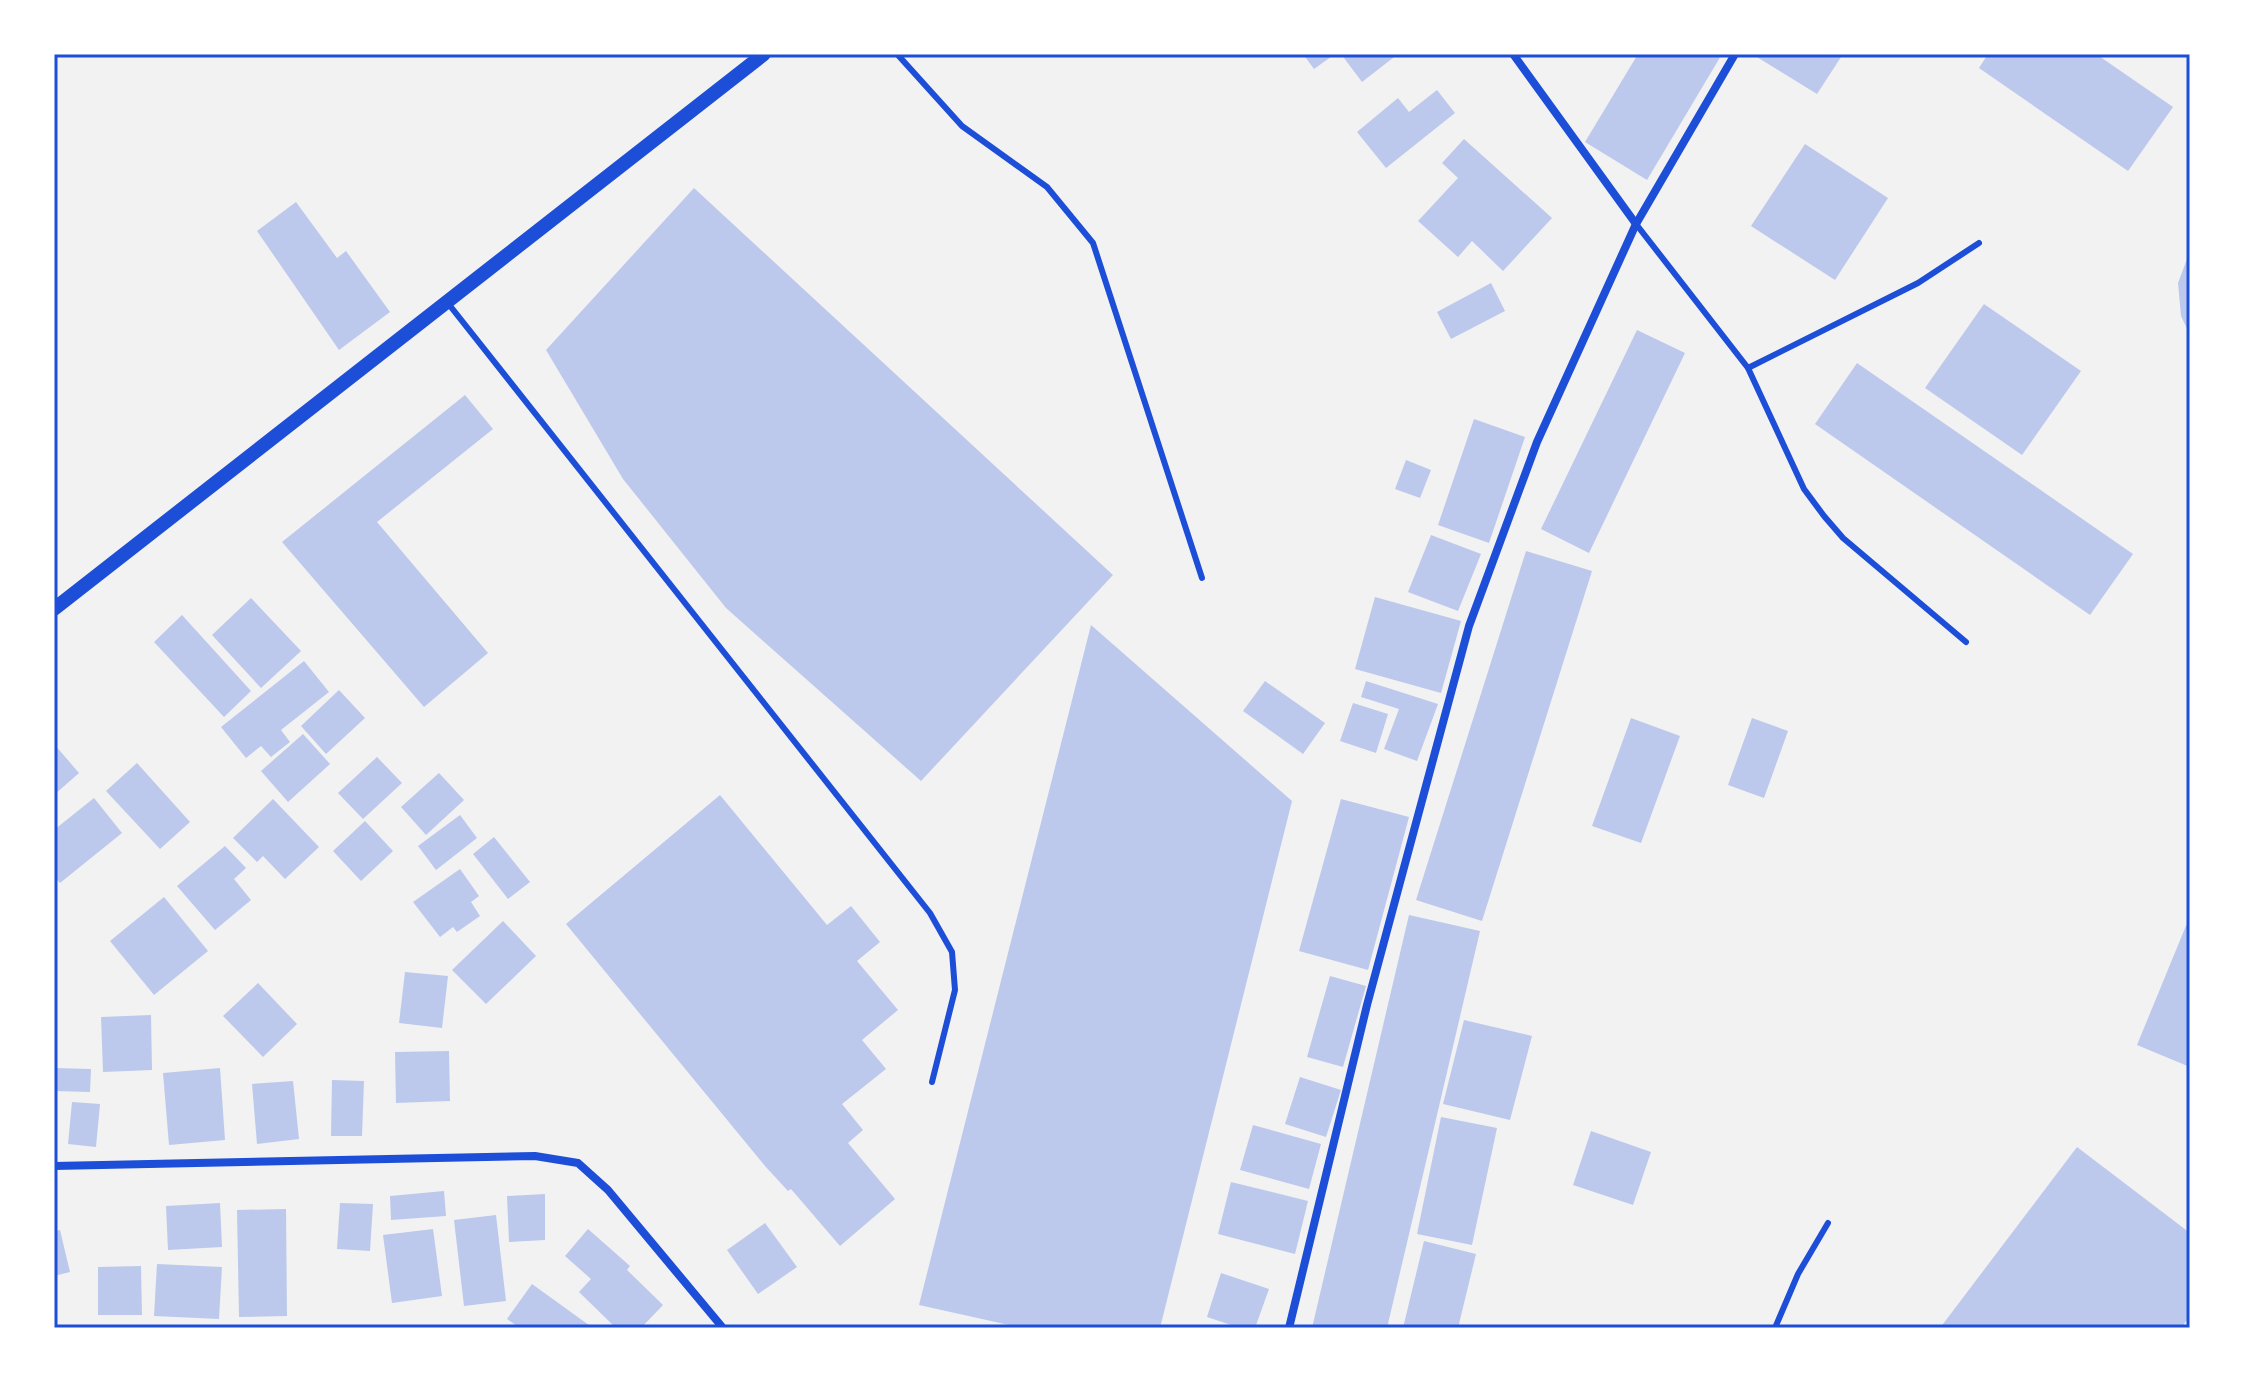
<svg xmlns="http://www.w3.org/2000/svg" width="2244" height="1382" font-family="'Golos Text',sans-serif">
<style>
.building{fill:#bdc9ec}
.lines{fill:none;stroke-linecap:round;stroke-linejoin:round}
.service{stroke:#1d4ed8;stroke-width:6}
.minor{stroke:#1d4ed8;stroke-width:8}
.tertiary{stroke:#1d4ed8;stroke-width:14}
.neatline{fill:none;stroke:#1d4ed8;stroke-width:3}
</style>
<rect width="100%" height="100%" fill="#f2f2f2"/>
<g class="building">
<polygon points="1303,54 1335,54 1314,69"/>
<polygon points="1341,54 1398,54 1362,82"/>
<polygon points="1638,54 1722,54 1647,180 1585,142"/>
<polygon points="1752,54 1843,54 1817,94"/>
<polygon points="1988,54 2096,54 2173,107 2128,171 1979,68"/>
<polygon points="1437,90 1455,113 1386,168 1357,132 1398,98 1409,112"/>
<polygon points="1464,139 1552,218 1503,271 1472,241 1458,257 1418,221 1458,178 1442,163"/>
<polygon points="1805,144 1888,198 1835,280 1751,226"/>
<polygon points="694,188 1113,575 921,781 726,608 623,479 546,350"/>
<polygon points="296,202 337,258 346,251 390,312 339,350 257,231"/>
<polygon points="2190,251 2190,335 2181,316 2178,283"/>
<polygon points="1491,283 1505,311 1451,339 1437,312"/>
<polygon points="1984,304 2081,371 2022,455 1925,388"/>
<polygon points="1637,330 1685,353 1589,553 1541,529"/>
<polygon points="1857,363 2133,554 2090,615 1815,424"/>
<polygon points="465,395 493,429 377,522 488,653 424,707 282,542"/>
<polygon points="1474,419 1525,437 1489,543 1438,525"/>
<polygon points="1406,460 1431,470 1420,498 1395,489"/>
<polygon points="1431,535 1481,554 1458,611 1408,592"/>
<polygon points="1526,551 1592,571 1482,921 1416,900"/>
<polygon points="1375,597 1461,621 1441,693 1355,669"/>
<polygon points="251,598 301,651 261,688 212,635"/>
<polygon points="182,615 251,691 224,717 154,642"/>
<polygon points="1091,625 1292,801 1160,1328 1023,1328 919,1305"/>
<polygon points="304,661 329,692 281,730 290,742 271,757 261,746 246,758 221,727"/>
<polygon points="1265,681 1325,723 1303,754 1243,711"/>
<polygon points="1366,681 1438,704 1417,761 1384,749 1399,709 1361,697"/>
<polygon points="339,690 365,718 326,754 301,726"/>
<polygon points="1353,703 1388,714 1376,753 1340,741"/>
<polygon points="1631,718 1680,736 1641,843 1592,826"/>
<polygon points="1752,718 1788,731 1764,798 1728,785"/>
<polygon points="303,734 330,764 288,802 261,771"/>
<polygon points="54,744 79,773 54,795"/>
<polygon points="377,757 402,783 363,819 338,793"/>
<polygon points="137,763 190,822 160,849 106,791"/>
<polygon points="439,773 464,800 426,835 401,807"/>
<polygon points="720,795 827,925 851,906 880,942 857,961 898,1010 862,1040 886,1069 842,1104 863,1130 848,1143 895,1199 840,1246 791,1189 788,1191 765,1166 566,924"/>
<polygon points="94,798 122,833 60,883 54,876 54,830"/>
<polygon points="273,799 319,847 285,879 263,856 257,862 233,838"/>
<polygon points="1341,799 1409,817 1368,970 1299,951"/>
<polygon points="460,815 477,838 436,870 418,846"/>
<polygon points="365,821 393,851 361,881 333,851"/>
<polygon points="494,837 530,882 508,899 473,854"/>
<polygon points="225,846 246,868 234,879 251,900 215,930 177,886"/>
<polygon points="460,869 479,896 471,902 480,916 457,932 453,927 440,937 413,902"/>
<polygon points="164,897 208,951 154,995 110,941"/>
<polygon points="1409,915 1480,931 1448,1068 1387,1328 1312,1328"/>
<polygon points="2190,916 2190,1067 2137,1045"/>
<polygon points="503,921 536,956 486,1004 452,970"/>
<polygon points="405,972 448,976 442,1028 399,1023"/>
<polygon points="1330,976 1366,986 1343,1067 1307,1057"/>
<polygon points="258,983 297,1024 263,1057 223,1016"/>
<polygon points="151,1015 152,1070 103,1072 101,1017"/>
<polygon points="1464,1020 1532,1036 1510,1120 1443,1104"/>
<polygon points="449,1051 450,1101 396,1103 395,1052"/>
<polygon points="55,1068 91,1069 90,1092 54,1091"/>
<polygon points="220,1068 225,1140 169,1145 163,1073"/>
<polygon points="1300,1077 1341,1090 1326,1137 1285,1124"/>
<polygon points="332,1080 364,1081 362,1136 331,1136"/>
<polygon points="293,1081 299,1139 257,1144 252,1084"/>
<polygon points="72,1102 100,1104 96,1147 68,1144"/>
<polygon points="1441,1117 1497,1128 1472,1245 1417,1234"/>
<polygon points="1253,1125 1321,1144 1309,1189 1240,1170"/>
<polygon points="1591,1131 1651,1152 1633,1205 1573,1185"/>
<polygon points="2077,1147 2190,1233 2190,1316 2181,1328 1940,1328"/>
<polygon points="1231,1182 1308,1201 1295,1254 1218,1234"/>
<polygon points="444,1191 446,1216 391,1220 390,1196"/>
<polygon points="545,1194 545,1240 509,1242 507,1196"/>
<polygon points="220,1203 222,1247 168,1250 166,1206"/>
<polygon points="340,1203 373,1204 370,1251 337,1249"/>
<polygon points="286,1209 287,1316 239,1317 237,1210"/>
<polygon points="496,1215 506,1301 464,1306 454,1220"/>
<polygon points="765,1223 797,1267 758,1294 727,1250"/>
<polygon points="433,1229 442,1296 392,1303 383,1235"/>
<polygon points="588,1229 630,1266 627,1270 663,1305 641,1328 616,1328 579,1292 591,1279 565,1256"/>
<polygon points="60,1230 70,1272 54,1276 54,1231"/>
<polygon points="1424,1241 1476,1254 1458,1328 1403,1328"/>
<polygon points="157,1264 222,1267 219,1319 154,1316"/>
<polygon points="141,1266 142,1315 98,1315 98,1267"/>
<polygon points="1221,1273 1269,1289 1255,1328 1240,1328 1207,1317"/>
<polygon points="532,1284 593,1328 520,1328 507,1319"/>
</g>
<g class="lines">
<g class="service">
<polyline points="897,54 962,126 1047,187 1093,243 1202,578"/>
<polyline points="1636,224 1748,368 1804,489 1824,516 1843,538 1966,642"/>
<polyline points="447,302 930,913 952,952 955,990 932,1082"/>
<polyline points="1748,368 1918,283 1979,243"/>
<polyline points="1775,1328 1798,1274 1828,1223"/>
</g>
<g class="minor">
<polyline points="1513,54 1636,224"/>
<polyline points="54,1166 535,1156 578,1163 608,1190 723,1328"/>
<polyline points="1289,1328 1367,1005 1469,626 1537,442 1636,224 1735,54"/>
</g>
<polyline class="tertiary" points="54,609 764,54"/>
</g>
<rect width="2244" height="1382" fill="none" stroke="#ffffff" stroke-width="112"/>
<rect x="56" y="56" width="2132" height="1270" class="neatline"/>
</svg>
